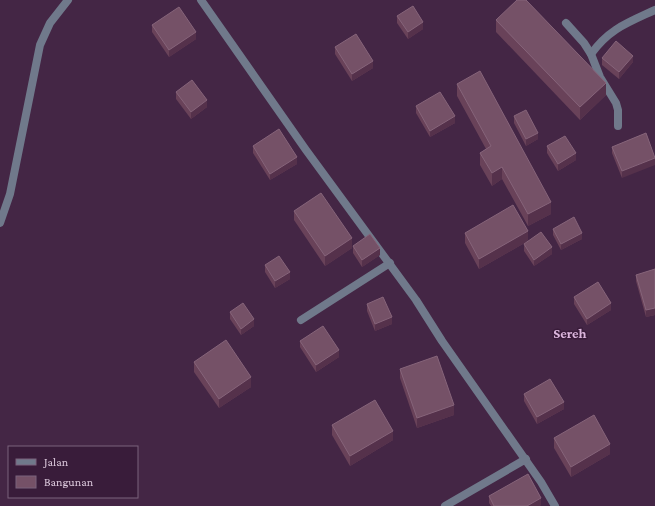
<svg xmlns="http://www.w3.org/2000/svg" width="655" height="506" font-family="'Crimson Pro',serif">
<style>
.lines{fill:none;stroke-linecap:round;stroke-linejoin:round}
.street{stroke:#70798b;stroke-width:8}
.wall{fill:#694259}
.shaded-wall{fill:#55314b}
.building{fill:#755167;stroke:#86647a}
.labels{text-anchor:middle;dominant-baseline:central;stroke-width:3;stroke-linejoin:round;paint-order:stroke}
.neighbourhood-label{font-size:14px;font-weight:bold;fill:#dcb6dd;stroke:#391c3a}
</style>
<rect width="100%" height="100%" fill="#442645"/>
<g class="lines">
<g class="street">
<polyline points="201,0 306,150 416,300 442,341 541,482 555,506"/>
<polyline points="566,23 584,43 591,54 600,77 616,103 618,110 618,126"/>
<path d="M591 54C609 29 627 23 655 10"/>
<polyline points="0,223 10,194 40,45 50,23 68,0"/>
<polyline points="301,320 390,263"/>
<polyline points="445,506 526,459"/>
</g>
</g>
<g class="wall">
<polygon points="397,16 423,29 408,39 397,23"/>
<polygon points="496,20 606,95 580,120 496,32"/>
<polygon points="152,25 196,39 169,57 152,32"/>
<polygon points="335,47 373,68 352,81 335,54"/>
<polygon points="602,58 633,62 619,79 602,65"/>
<polygon points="457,84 551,214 528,226 502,179 492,186 480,165 480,153 486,149 457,96"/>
<polygon points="176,92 207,107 191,119 176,99"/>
<polygon points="416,106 455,123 430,137 416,113"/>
<polygon points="514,116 538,139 526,146 514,123"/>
<polygon points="646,133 622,178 612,153 612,147"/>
<polygon points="253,146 297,164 270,180 253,153"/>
<polygon points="547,146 576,160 558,171 547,153"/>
<polygon points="294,211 352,248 325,266 294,220"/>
<polygon points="553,229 582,239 561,250 553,235"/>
<polygon points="465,233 528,241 479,269 465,243"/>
<polygon points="524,244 552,254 534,266 524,251"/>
<polygon points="353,246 380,255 362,267 353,253"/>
<polygon points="265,265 290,279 275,288 265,272"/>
<polygon points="655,269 655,315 646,317 636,281 636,275"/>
<polygon points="574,297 611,310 587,325 574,304"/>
<polygon points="367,304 392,324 375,331 367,311"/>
<polygon points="230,312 254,326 241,335 230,319"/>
<polygon points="300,341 339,357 316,372 300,347"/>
<polygon points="194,362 251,387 219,408 194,372"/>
<polygon points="400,369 454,415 417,428 400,378"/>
<polygon points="524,394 564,409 537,424 524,401"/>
<polygon points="332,425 393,440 350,466 332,435"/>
<polygon points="554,438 610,454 571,477 554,448"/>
<polygon points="489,496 541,505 539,506 491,506 489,503"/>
</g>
<g class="shaded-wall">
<polygon points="423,22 423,29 408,39 408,32"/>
<polygon points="196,32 196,39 169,57 169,50"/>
<polygon points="633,56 633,62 619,79 619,72"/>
<polygon points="373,61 373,68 352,81 352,74"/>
<polygon points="606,83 606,95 580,120 580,107"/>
<polygon points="207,100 207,107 191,119 191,112"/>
<polygon points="455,116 455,123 430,137 430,131"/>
<polygon points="538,133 538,139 526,146 526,139"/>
<polygon points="576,153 576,160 558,171 558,164"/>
<polygon points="297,157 297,164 270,180 270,174"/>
<polygon points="655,158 655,165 622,178 622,171"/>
<polygon points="502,167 502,179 492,186 492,173"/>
<polygon points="551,202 551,214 528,226 528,214"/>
<polygon points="528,231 528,241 479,269 479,259"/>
<polygon points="582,233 582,239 561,250 561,244"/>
<polygon points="352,238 352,248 325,266 325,256"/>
<polygon points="552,247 552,254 534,266 534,260"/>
<polygon points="380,248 380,255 362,267 362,260"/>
<polygon points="290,272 290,279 275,288 275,281"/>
<polygon points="611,303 611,310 587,325 587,319"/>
<polygon points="655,308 655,315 646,317 646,310"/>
<polygon points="392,317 392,324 375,331 375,324"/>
<polygon points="254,319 254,326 241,335 241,329"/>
<polygon points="339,350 339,357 316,372 316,365"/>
<polygon points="251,377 251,387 219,408 219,399"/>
<polygon points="564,402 564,409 537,424 537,417"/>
<polygon points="454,405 454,415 417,428 417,418"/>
<polygon points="393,431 393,440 350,466 350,456"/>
<polygon points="610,444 610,454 571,477 571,467"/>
<polygon points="541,498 541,505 539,506 527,506"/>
</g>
<g class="building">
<polygon points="517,0 526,0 606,83 580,107 496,20"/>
<polygon points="413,6 423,22 408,32 397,16"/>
<polygon points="179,7 196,32 169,50 152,25"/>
<polygon points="356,34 373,61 352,74 335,47"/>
<polygon points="616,41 633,56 619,72 602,58"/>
<polygon points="480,71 551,202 528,214 502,167 492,173 480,153 491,146 457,84"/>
<polygon points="192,80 207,100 191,112 176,92"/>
<polygon points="440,92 455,116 430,131 416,106"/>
<polygon points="526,110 538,133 526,139 514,116"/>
<polygon points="279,129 297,157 270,174 253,146"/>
<polygon points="646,133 655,158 622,171 612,147"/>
<polygon points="565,136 576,153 558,164 547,146"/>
<polygon points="321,193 352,238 325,256 294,211"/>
<polygon points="513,205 528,231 479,259 465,233"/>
<polygon points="574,217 582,233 561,244 553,229"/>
<polygon points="541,232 552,247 534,260 524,244"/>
<polygon points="370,234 380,248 362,260 353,246"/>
<polygon points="279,256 290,272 275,281 265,265"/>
<polygon points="655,269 655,308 646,310 636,275"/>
<polygon points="598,282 611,303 587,319 574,297"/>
<polygon points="383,297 392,317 375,324 367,304"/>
<polygon points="243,303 254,319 241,329 230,312"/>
<polygon points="323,326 339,350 316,365 300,341"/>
<polygon points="226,340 251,377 219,399 194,362"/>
<polygon points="437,356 454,405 417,418 400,369"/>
<polygon points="550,379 564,402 537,417 524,394"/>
<polygon points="375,400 393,431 350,456 332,425"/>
<polygon points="594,415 610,444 571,467 554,438"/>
<polygon points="528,474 541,498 527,506 494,506 489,496"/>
</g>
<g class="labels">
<g class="neighbourhood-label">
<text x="570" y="333">Sereh</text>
</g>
</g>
<rect x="8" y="446" width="130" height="52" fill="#391c3a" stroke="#7b627c"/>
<rect x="16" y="459" width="20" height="6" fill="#70798b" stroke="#7b627c"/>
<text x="44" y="466" font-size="12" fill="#decbde">Jalan</text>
<rect x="16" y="476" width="20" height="12" fill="#755167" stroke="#7b627c"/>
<text x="44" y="486" font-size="12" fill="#decbde">Bangunan</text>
</svg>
